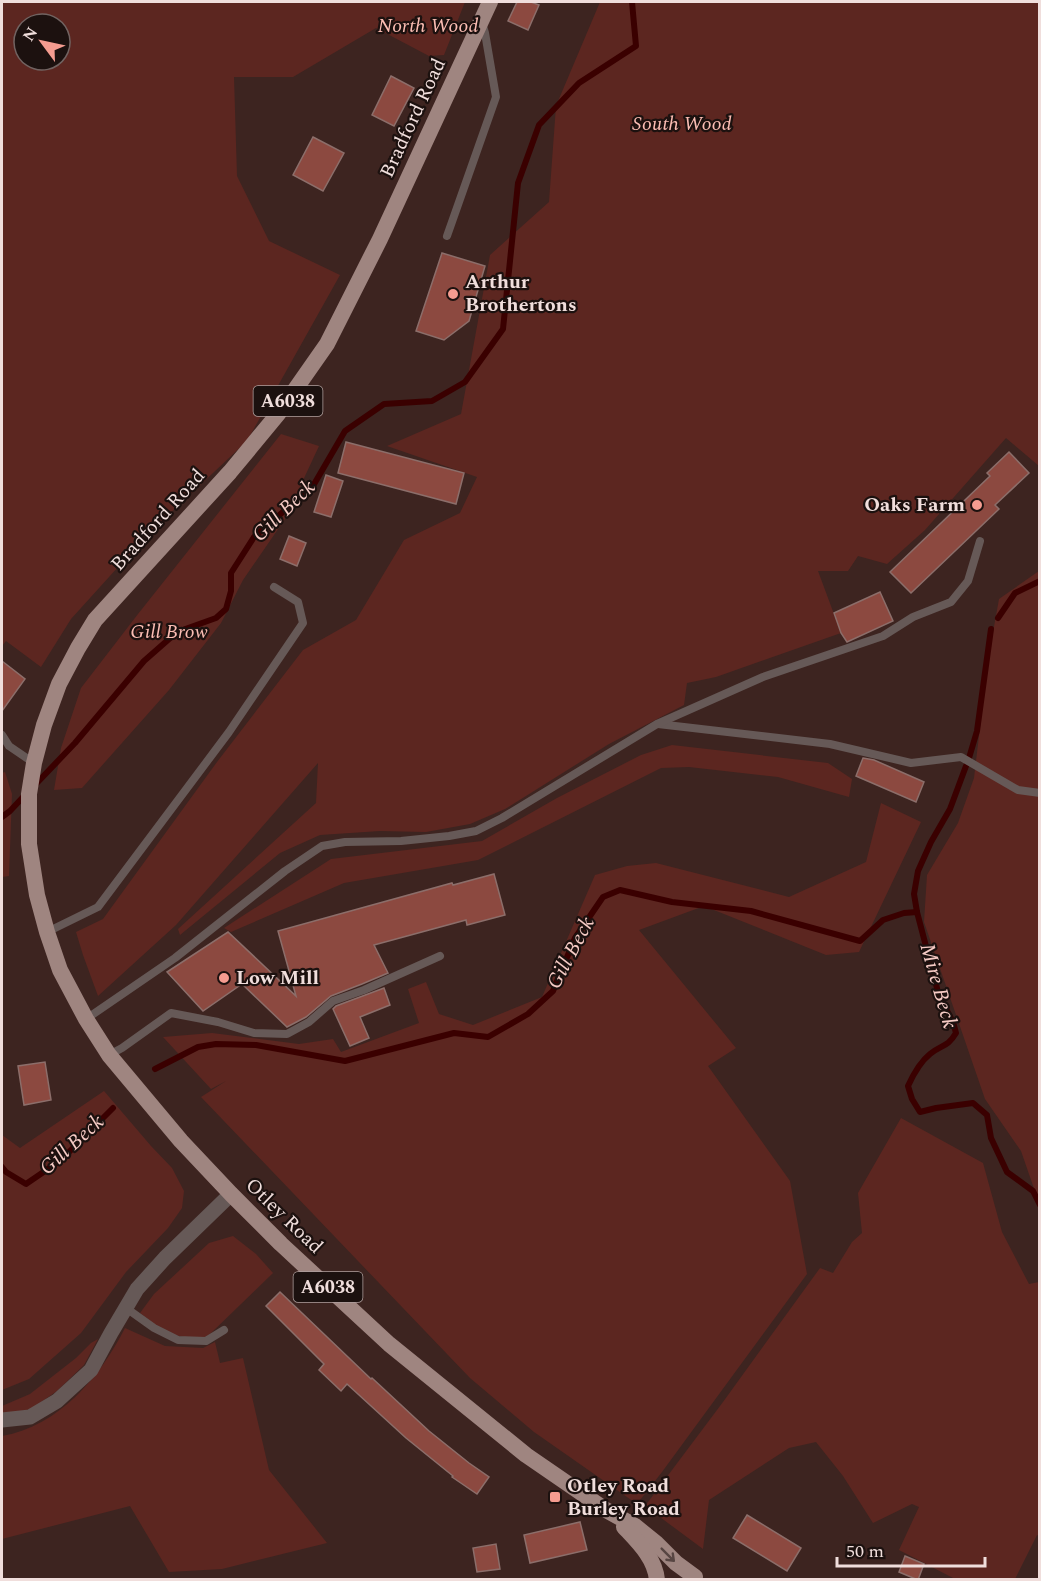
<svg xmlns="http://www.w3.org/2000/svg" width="1041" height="1581" font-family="Spectral,serif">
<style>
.green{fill:#5c2620;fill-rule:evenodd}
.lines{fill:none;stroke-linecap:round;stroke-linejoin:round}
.stream{stroke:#3a0000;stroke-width:6}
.building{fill:#8c4940;stroke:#8c6e6a;stroke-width:1.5}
.service{stroke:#665957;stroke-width:8}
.minor{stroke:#665957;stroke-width:15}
.primary{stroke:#9f8580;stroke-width:16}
.oneway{stroke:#574542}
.poi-dot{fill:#f59c90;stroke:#1c110f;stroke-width:2}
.labels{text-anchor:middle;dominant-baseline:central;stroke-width:4.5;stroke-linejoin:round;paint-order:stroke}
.shield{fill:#1c110f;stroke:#b0a09e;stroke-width:1.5}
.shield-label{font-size:18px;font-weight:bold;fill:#f0dedc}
.park-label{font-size:20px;font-style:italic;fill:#fbbdb3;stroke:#1c110f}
.street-label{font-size:20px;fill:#f0dedc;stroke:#1c110f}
.poi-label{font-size:20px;font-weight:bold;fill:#f0dedc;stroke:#1c110f;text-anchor:start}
.water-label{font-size:21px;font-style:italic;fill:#f6cbc5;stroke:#1c110f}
</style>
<rect width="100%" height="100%" fill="#3d2420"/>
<g class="green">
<path d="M2 2H465L444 55 429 56 376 28 293 77H234L237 176 269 241 340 275 247 441 147 535 71 619 41 667 6 641 2 646ZM24 24H60V60H24Z"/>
<polygon points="600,2 1039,2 1039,466 1006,438 925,530 887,564 858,556 848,571 818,571 841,633 716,677 687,683 684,705 609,744 505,809 470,824 426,832 380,831 320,835 280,853 180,935 178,929 316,803 318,763 176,925 98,996 83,955 76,932 103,919 217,762 303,650 356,620 404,540 460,513 477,477 387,446 461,414 490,255 549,202 556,106"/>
<polygon points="281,434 319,446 285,519 243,580 221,623 169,690 82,788 54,790 61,748 81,688 138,614"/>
<polygon points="1039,571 1039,1203 1021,1151 985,1099 924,922 927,875 958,823 974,778 988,660 999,599"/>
<polygon points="672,745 828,763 852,779 849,797 778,777 689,767 661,768 478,860 344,883 231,932 224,928 331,859 482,841 557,798 641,755"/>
<polygon points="5,772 12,794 9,876 2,877 2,773"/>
<polygon points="881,803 921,822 859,952 826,955 704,906 639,930 736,1048 708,1066 790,1181 807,1274 662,1472 637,1504 534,1432 470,1378 201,1097 226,1081 211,1089 163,1037 212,1033 299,1044 333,1039 341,1052 419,1023 408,989 426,982 439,1014 473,1025 542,997 595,875 627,866 656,863 789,897 866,862"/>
<polygon points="104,1091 151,1146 172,1168 184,1191 182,1208 168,1228 126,1272 81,1333 29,1379 2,1390 2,1135 20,1148"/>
<polygon points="901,1118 983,1163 1002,1232 1029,1284 1039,1282 1039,1536 1037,1535 1015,1579 955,1579 899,1550 919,1507 912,1504 873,1523 843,1476 816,1442 789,1448 709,1500 703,1549 645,1506 723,1402 820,1268 833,1273 852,1242 862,1233 858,1193"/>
<polygon points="233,1236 256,1254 273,1273 208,1336 198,1340 174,1335 154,1324 140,1313 154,1294 209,1243"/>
<path d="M125 1328 165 1346 203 1348 215 1342 220 1363 243 1358 269 1470 327 1543 222 1569 169 1572 130 1506 2 1539V1436C59 1426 100 1377 125 1328Z"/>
<polygon points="98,1339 84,1365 57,1391 31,1409 2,1415 2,1406 30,1394 76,1358 91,1343"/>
</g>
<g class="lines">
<g class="stream">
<polyline points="998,618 1015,593 1040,581"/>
<polyline points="969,758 977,731 991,629"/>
<path d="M966 766 950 809 931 842 918 871 914 894 917 912 939 996 953 1022 956 1033C947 1048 942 1044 930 1054 920 1062 913 1075 908 1086L912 1099 920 1112 936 1108 973 1103 987 1115 991 1138 1007 1172 1033 1191 1040 1205"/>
<polyline points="34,786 75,743 144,661 177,632 216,618 226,609 231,591 231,573 254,537 313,486 345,431 384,404 432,401 465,382 503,329 518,183 539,125 579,83 636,46 632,2"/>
<polyline points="2,817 10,811 25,795"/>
<polyline points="155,1069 198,1047 216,1044 256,1045 345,1061 454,1033 488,1037 528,1014 553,991 575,938 603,897 620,890 672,902 751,911 860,941 883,920 904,913 917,912"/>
<polyline points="2,1167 6,1172 26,1184 61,1160 113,1108"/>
</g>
</g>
<g class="building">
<polygon points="517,2 531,2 539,5 528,30 508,21"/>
<polygon points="391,76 414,88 394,126 372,115"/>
<polygon points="313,137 344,153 323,191 293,175"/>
<polygon points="442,253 485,266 469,321 444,340 416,331"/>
<polygon points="346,442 464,473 456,504 338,473"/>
<polygon points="1009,452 1029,473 995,505 999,509 911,593 890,572 990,476 987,473"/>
<polygon points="326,475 343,481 331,517 314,512"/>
<polygon points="289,536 306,543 297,566 280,559"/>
<polygon points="880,592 893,621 847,642 841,633 834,613"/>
<polygon points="2,661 25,679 2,711"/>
<polygon points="863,758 874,760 924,782 916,802 856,776"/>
<polygon points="494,874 505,915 467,925 466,920 374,945 388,973 362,984 331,996 306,1017 287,1027 242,984 203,1011 167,972 228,932 296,996 278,931 452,883 453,885"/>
<polygon points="384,988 390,1005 360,1017 369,1038 350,1046 333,1009 336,1006"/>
<polygon points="45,1062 51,1100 24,1105 18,1066"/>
<polygon points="280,1292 371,1379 372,1378 429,1431 469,1463 489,1477 477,1494 452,1477 453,1476 406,1438 347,1384 341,1391 319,1370 324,1364 266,1306"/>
<polygon points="747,1515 801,1548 787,1571 733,1538"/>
<polygon points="580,1522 587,1550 530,1563 524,1535"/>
<polygon points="496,1544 500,1569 477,1572 473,1548"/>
<polygon points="905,1556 924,1564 918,1580 899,1572"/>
</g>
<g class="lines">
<g class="service">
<polyline points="447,236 496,97 485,33 482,23"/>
<polyline points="658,724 830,744 911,763 961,757 1018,790 1040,793"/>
<polyline points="2,735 9,746 34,763"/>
<polyline points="47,932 98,907 229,732 303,623 298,602 274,587"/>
<polyline points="86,1019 175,958 285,871 322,846 345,842 401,841 449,836 476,831 502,818 657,724 763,677 883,636 913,617 951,602 968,581 980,541"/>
<polyline points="109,1055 122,1048 171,1013 218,1022 254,1033 287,1034 309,1022 333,1001 364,990 440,956"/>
<polyline points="126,1308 154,1328 178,1340 206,1341 224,1330"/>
</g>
<polyline class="minor" points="2,1420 30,1417 57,1401 91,1370 111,1333 137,1289 165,1258 231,1194"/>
<g class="primary">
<polyline points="490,2 380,239 327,344 278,414 230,472 95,620 78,648 59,684 44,725 34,763 29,794 29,844 37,895 47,932 60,970 86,1019 109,1055 181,1141 231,1194 281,1244 389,1344 526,1455 606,1510 635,1526 656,1543 676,1563 695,1577"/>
<path d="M624 1527C638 1542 655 1558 657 1580"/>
</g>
</g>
<defs><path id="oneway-shaft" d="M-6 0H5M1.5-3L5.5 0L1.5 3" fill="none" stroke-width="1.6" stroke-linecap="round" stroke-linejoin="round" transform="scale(1.5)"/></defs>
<use class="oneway" href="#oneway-shaft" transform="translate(668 1555) rotate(45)"/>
<g class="poi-dot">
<circle cx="453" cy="294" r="6"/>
<circle cx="977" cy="505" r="6"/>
<circle cx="224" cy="978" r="6"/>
<rect x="549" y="1491" width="12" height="12" rx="3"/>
</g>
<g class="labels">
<g class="shield">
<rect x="253.5" y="386" width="69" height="30" rx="4.5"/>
<rect x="293.5" y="1272" width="69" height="30" rx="4.5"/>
</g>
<g class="shield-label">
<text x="288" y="401">A6038</text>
<text x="328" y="1287">A6038</text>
</g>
<g class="park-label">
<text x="428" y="26">North Wood</text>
<text x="682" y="124">South Wood</text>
<text x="169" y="632">Gill Brow</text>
</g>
<g class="street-label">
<text transform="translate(413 118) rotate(-65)">Bradford Road</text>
<text transform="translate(158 520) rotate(-48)">Bradford Road</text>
<text transform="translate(284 1216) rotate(44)">Otley Road</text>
</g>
<g class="poi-label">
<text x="465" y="282">Arthur<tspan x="465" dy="23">Brothertons</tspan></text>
<text x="965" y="505" text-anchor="end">Oaks Farm</text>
<text x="236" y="978">Low Mill</text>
<text x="567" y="1486">Otley Road<tspan x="567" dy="23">Burley Road</tspan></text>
</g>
<g class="water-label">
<text transform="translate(284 511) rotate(-44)">Gill Beck</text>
<text transform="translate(571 953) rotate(-62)">Gill Beck</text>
<text transform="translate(938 986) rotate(74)">Mire Beck</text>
<text transform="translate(72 1145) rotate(-42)">Gill Beck</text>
</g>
</g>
<rect width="1041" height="1581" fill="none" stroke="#f0dedc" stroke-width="6"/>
<g transform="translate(42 42) rotate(303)"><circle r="28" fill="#1c110f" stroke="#716361" stroke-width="1.5"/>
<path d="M0-4.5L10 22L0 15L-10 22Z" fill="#f59c90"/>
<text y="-9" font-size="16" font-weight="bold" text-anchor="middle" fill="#f0dedc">N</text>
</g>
<path d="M837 1557v9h148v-9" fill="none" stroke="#f0dedc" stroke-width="3"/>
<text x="846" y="1557" font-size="18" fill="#f0dedc" stroke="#1c110f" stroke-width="4.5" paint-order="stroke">50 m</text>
</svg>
